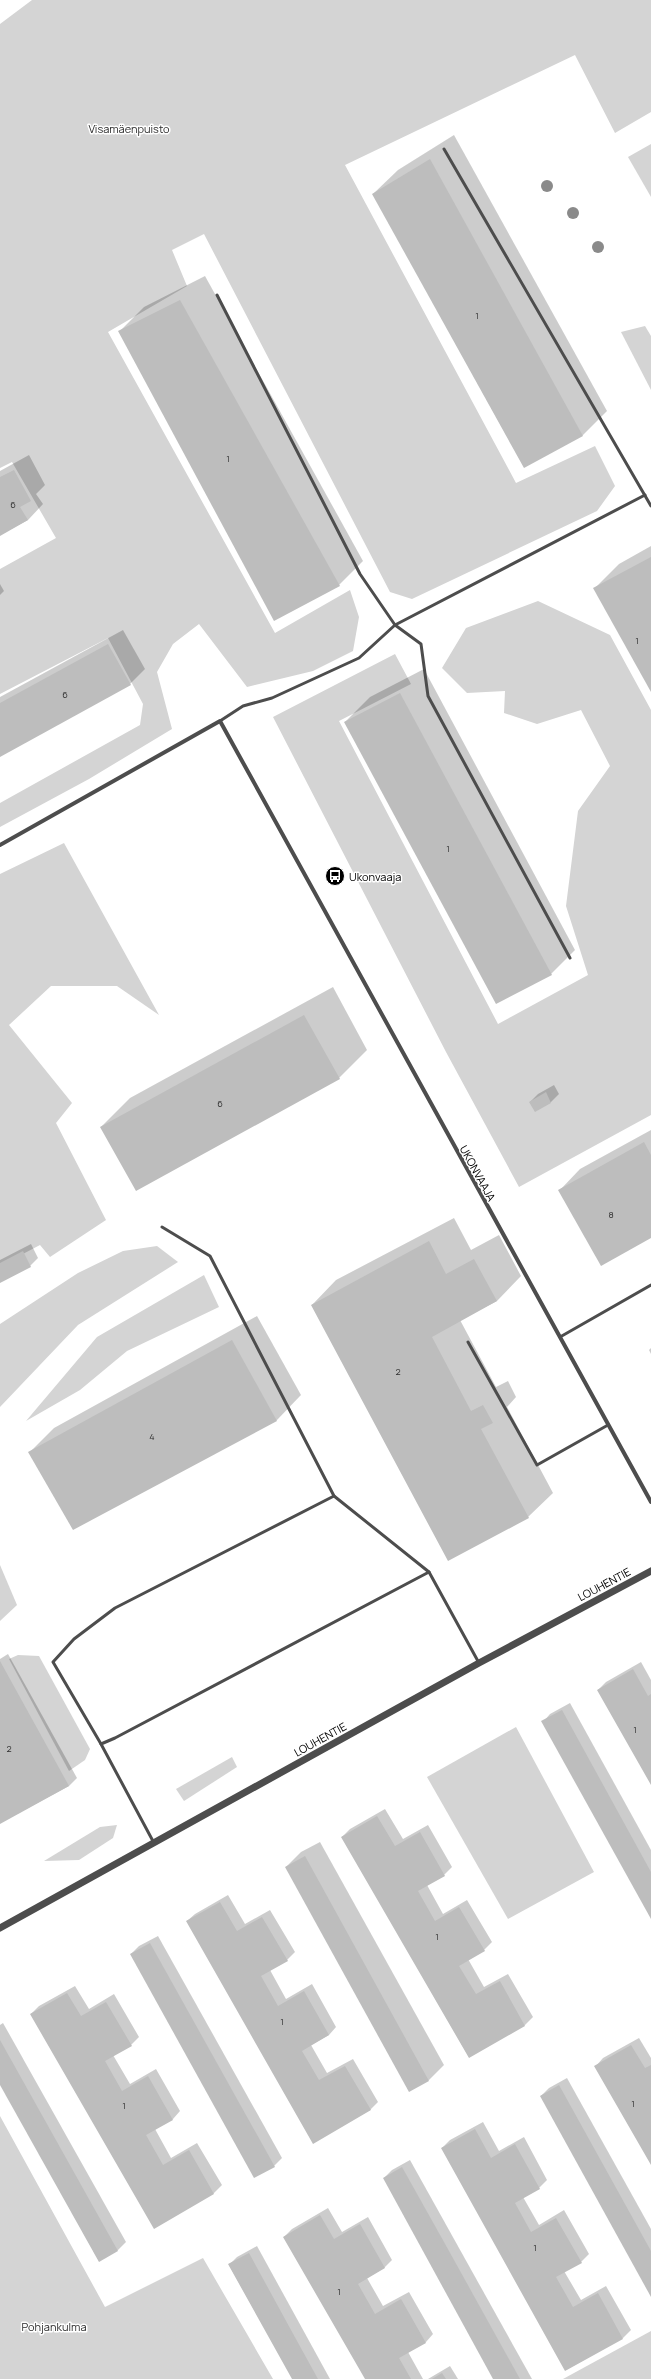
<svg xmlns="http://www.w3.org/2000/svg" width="651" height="2379" font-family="Manrope,sans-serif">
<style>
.green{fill:#d4d4d4}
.shadow{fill:#0003}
.building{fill:#bdbdbd}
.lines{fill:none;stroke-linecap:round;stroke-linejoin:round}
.service{stroke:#4d4d4d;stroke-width:3}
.minor{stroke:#4d4d4d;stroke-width:4}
.tertiary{stroke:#4d4d4d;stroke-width:7}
.tree{fill:#8a8a8a}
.labels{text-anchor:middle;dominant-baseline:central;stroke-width:3;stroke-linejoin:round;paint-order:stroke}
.number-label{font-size:9px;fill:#2f2f2f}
.park-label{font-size:11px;fill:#2b2b2b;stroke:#fff}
.poi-label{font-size:11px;fill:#000;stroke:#fff;text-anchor:start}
.street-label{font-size:11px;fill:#000;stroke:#fff}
</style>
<rect width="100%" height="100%" fill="#fff"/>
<g class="green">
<polygon points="32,0 651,0 651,112 615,133 575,55 345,165 516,483 595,446 615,486 597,511 412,599 390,592 204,234 172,250 187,286 108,332 275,633 350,590 359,617 353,651 313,671 247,687 199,624 173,644 157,672 172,729 89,779 0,827 0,803 140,725 143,704 108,638 0,694 0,569 56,538 12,462 0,468 0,24"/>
<polygon points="651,144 651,197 628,157"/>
<polygon points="645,326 651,336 651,390 621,332"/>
<polygon points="538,601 610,635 651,710 651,1115 519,1187 446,1052 273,717 395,654 411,684 339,721 498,1024 588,975 566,906 578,811 610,766 581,710 537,724 504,713 505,691 467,693 442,668 466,628"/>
<polygon points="64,843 159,1015 117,986 51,986 9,1025 72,1103 56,1123 106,1220 50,1257 40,1245 0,1266 0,874"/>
<polygon points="157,1246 178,1262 78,1325 0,1407 0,1324 78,1273 123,1251"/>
<polygon points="204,1275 219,1307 127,1351 80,1390 26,1421 97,1337"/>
<polygon points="0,1565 17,1605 0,1621"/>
<polygon points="18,1655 39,1656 90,1749 85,1760 69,1771 9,1659"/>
<polygon points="516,1727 594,1872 508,1919 427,1777"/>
<polygon points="232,1757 237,1767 184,1801 176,1789"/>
<polygon points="117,1825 113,1838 79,1860 44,1861 100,1827"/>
<polygon points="0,2116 105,2307 203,2258 273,2379 0,2379"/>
<polygon points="651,2331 651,2379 563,2379"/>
</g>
<g class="shadow">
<polygon points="454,135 607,411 583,435 524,467 373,194 398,170"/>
<polygon points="205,276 363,561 339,585 120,331 144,307"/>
<polygon points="29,455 45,485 36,494 43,504 28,520 0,535 0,471"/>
<polygon points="651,546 651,690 595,588 619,564"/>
<polygon points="0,584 4,591 0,595"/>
<polygon points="123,630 145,669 130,684 0,756 0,697"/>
<polygon points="424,669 575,950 551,974 345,722 370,697"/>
<polygon points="333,987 367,1050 339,1078 101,1127 130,1098"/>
<polygon points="554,1085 559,1094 551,1102 535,1111 530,1102 538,1094"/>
<polygon points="651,1130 651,1237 560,1190 580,1169"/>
<polygon points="454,1218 471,1250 499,1235 521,1276 497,1301 460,1320 496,1387 508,1381 516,1397 507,1407 553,1493 528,1517 312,1305 336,1280"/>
<polygon points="31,1244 38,1258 30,1266 0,1282 0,1260"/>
<polygon points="257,1316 301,1395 277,1420 73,1529 30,1452 54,1428"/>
<polygon points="651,1348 651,1354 649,1350"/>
<polygon points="8,1654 77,1778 69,1786 0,1823 0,1659"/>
<polygon points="641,1662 651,1680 651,1783 598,1690 606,1682"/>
<polygon points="570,1703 651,1850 651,1917 543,1722 550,1714"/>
<polygon points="385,1809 403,1839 428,1825 452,1867 444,1875 427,1885 443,1914 467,1900 492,1942 484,1950 468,1959 484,1987 508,1974 533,2017 525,2025 469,2057 342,1837 350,1829"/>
<polygon points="320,1842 444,2065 429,2080 409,2090 286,1867 301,1852"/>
<polygon points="228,1895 245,1924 270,1910 295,1952 287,1960 270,1970 286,1999 312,1984 336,2027 329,2035 311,2045 327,2073 353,2059 378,2102 370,2110 314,2142 187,1921 195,1914"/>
<polygon points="158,1936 282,2158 274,2166 131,1954 139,1946"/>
<polygon points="75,1986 89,2009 114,1994 139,2037 131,2045 113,2055 130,2084 156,2069 180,2111 173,2119 155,2129 171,2158 197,2143 222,2185 214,2193 154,2227 31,2014 39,2006"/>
<polygon points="3,2023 126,2242 118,2250 99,2261 0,2083 0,2025"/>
<polygon points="639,2038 651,2058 651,2163 596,2066 603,2058"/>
<polygon points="567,2078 651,2229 651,2295 541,2096 549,2088"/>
<polygon points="483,2122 499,2151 524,2137 547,2180 539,2188 523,2197 539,2225 564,2210 589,2254 581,2262 564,2271 581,2300 606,2286 631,2330 623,2338 566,2370 442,2148 450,2140"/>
<polygon points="410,2160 532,2379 495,2379 384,2178 392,2170"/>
<polygon points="328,2208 342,2232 368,2217 392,2260 384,2268 367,2278 383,2306 409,2292 433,2334 426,2342 408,2352 423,2379 366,2379 284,2237 292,2229"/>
<polygon points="257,2246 330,2379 293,2379 229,2265 237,2257"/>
<polygon points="450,2366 458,2379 428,2379"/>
</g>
<g class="building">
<polygon points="430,159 583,436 524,468 372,194"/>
<polygon points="180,300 340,586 274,621 118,331"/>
<polygon points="14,470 31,501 20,507 28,520 0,536 0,477"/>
<polygon points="651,557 651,692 593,588"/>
<polygon points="108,644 131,685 0,757 0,703"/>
<polygon points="400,693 552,975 496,1004 344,722"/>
<polygon points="304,1015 340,1079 136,1191 100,1127"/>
<polygon points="546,1092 551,1103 535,1112 529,1102"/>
<polygon points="644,1142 651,1155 651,1238 601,1266 558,1190"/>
<polygon points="429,1241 446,1274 474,1259 497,1301 432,1337 471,1411 483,1405 493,1423 481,1429 529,1518 448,1561 311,1305"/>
<polygon points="23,1251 31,1267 0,1283 0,1263"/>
<polygon points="232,1340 277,1421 73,1530 28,1452"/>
<polygon points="0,1661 69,1786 0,1824"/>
<polygon points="633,1669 648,1696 651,1694 651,1785 597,1690"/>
<polygon points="562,1710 651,1872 651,1919 541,1721"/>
<polygon points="377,1816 395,1846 420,1832 445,1876 418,1891 435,1921 459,1907 485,1951 459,1966 476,1994 500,1981 525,2026 469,2058 341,1837"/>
<polygon points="305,1856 429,2081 409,2092 285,1867"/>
<polygon points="220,1902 237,1931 262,1917 288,1961 261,1976 278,2006 304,1991 329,2035 302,2051 319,2080 345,2066 371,2110 313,2144 186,1921"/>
<polygon points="150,1943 275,2167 254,2178 130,1954"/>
<polygon points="67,1993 81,2016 106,2002 132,2046 105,2061 122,2091 148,2076 173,2120 146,2135 163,2165 189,2150 214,2194 154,2229 30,2014"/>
<polygon points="0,2040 118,2251 99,2262 0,2085"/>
<polygon points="631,2045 645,2068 651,2065 651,2165 594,2066"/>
<polygon points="559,2085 651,2251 651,2297 540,2096"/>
<polygon points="475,2129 491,2158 515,2144 540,2189 515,2203 531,2232 556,2218 582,2263 556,2277 573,2307 598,2293 623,2339 565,2371 441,2148"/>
<polygon points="402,2167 444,2242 520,2379 493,2379 383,2178"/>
<polygon points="320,2215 334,2239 360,2224 385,2268 358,2284 375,2314 401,2299 426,2343 399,2358 411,2379 365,2379 283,2237"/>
<polygon points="249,2253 291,2330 318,2379 292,2379 228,2264"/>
<polygon points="442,2373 446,2379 432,2379"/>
</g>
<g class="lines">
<g class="service">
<polyline points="444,149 651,506"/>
<polyline points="217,295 360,574 395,625 421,644 428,696 570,958"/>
<polyline points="220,721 243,706 272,698 359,658 395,625 645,495"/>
<polyline points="162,1227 210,1256 334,1496 429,1572 479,1663"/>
<polyline points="560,1337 651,1285"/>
<polyline points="468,1342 537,1465 608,1425"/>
<polyline points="101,1744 53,1662 74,1639 115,1608 334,1496"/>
<polyline points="154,1843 101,1744 115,1738 429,1572"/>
</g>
<polyline class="minor" points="0,845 220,721 651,1502"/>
<polyline class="tertiary" points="0,1928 479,1663 651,1571"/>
</g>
<g class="tree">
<circle cx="547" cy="186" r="6"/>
<circle cx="573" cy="213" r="6"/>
<circle cx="598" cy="247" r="6"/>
</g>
<defs>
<symbol id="bus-disc" viewBox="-11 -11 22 22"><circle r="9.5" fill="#000" stroke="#fff"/><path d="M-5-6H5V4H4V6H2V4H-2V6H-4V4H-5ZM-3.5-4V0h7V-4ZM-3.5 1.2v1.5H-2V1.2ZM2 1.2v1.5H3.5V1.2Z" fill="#fff"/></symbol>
</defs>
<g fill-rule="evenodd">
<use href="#bus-disc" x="324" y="865" width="22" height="22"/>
</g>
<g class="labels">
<g class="number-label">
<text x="477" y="315">1</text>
<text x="228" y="458">1</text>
<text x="13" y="504">6</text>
<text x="637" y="640">1</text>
<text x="65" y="694">6</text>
<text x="448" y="848">1</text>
<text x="220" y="1103">6</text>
<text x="611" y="1214">8</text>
<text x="398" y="1371">2</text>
<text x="152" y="1436">4</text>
<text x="635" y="1729">1</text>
<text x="9" y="1748">2</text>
<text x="437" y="1936">1</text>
<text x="282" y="2021">1</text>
<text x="633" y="2103">1</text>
<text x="124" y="2105">1</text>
<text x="535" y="2247">1</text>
<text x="339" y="2291">1</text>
</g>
<g class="park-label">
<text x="129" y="128">Visamäenpuisto</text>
<text x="54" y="2326">Pohjankulma</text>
</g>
<g class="poi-label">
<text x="349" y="876">Ukonvaaja</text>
</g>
<g class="street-label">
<text transform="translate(478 1173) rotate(61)">UKONVAAJA</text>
<text transform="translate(604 1584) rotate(-28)">LOUHENTIE</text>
<text transform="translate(320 1739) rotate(-29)">LOUHENTIE</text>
</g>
</g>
</svg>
